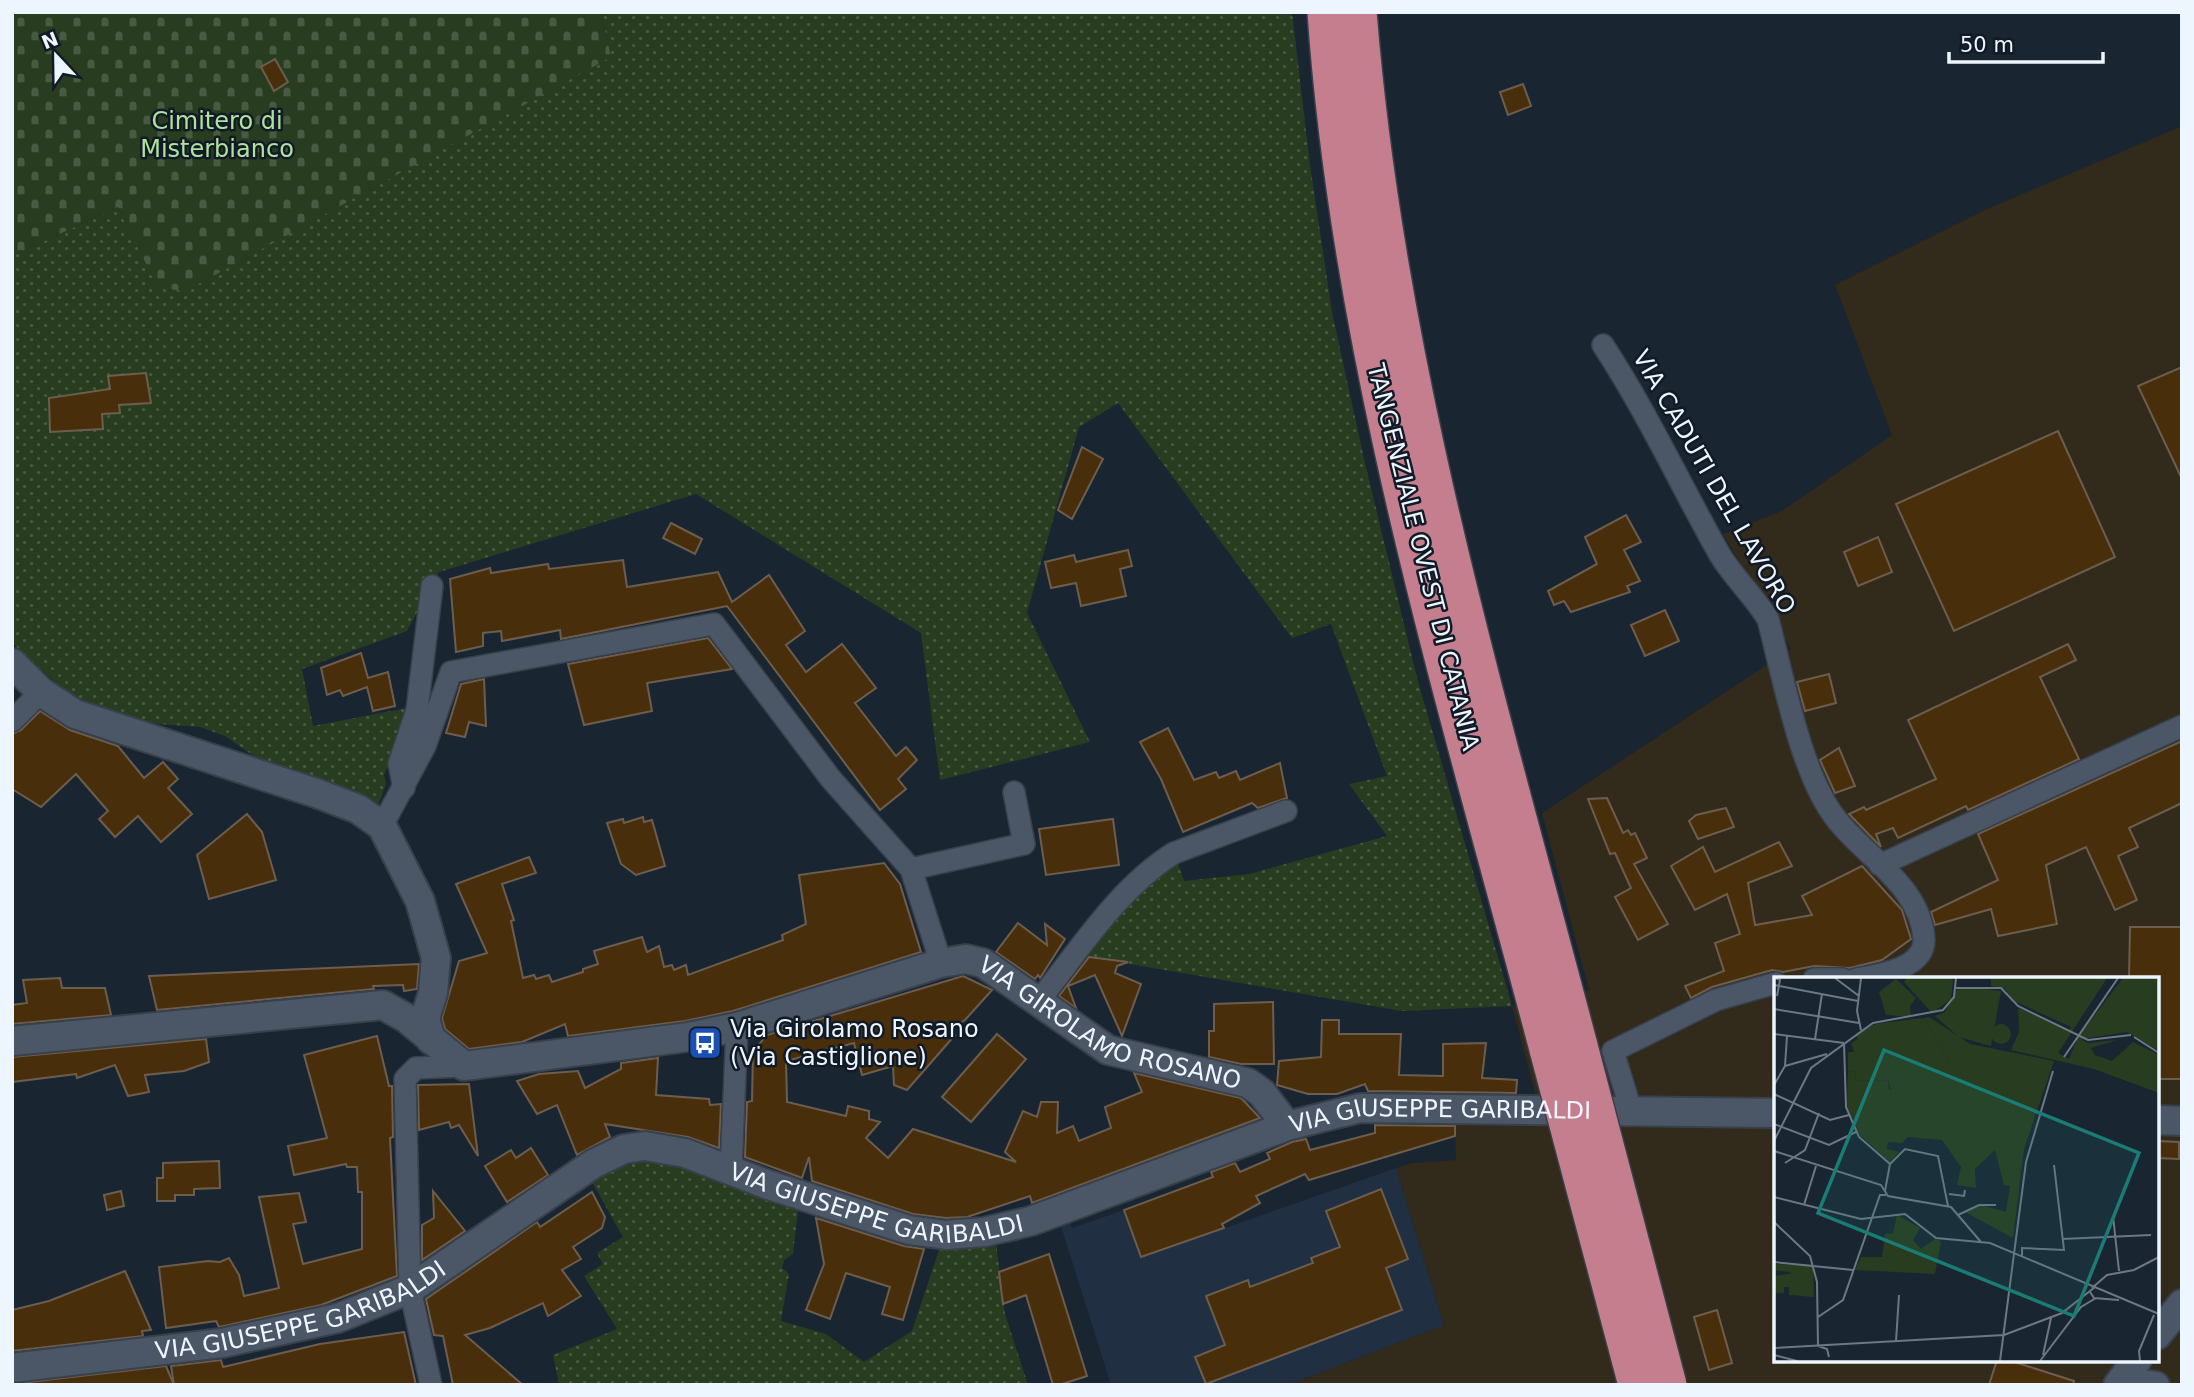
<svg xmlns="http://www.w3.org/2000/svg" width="2194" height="1397" font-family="'DejaVu Sans',sans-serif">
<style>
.commercial{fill:#322a1a;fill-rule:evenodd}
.built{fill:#202f41}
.grass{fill:url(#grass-dots)}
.cemetery{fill:url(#cemetery-stones)}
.building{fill:#492e0b;stroke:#6c5e4e;stroke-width:2}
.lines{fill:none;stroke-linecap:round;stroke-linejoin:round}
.minor-casing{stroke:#38404c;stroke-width:24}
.tertiary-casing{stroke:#38404c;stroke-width:30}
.secondary-casing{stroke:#38404c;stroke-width:32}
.motorway-casing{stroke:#38404c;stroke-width:40}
.minor{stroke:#4b5767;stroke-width:21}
.tertiary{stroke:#4b5767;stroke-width:26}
.secondary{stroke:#4b5767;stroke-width:28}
.motorway{stroke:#c57e8d;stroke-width:37}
.motorway-bridge-casing{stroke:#38404c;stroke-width:40;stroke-linecap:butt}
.motorway-bridge{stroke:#c57e8d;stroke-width:37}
.labels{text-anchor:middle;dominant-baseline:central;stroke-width:5;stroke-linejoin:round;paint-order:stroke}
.park-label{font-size:24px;fill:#b0e29b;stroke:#111b28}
.street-label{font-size:24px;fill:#edf5fe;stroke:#111b28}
.poi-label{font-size:24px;fill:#edf5fe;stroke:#111b28;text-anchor:start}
.inset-road{fill:none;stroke:#6e7884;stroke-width:2}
.view{fill:#1a7c75;fill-opacity:0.15;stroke:#1a7c75;stroke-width:3.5}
.inset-edge{fill:none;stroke:#edf5fe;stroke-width:3.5}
</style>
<defs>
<pattern id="grass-dots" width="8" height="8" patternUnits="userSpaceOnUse" patternTransform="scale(1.75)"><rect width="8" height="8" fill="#283d1f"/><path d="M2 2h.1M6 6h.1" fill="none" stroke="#485a41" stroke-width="1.8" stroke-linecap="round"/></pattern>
<pattern id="cemetery-stones" width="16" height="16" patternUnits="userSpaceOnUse" patternTransform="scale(1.75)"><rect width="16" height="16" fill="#283d1f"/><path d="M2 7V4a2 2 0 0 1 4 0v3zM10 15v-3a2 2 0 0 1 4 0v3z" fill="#485a41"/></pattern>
</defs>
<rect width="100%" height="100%" fill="#1a2532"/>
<path class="commercial" d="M2182 126V1385H1288L1444 1325 1396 1168 1412 1163 1456 1160 1455 1124 1442 1095 1537 1100 1512 1006 1589 990 1542 813 1791 649 1723 534 1782 511 1892 435 1835 285 1985 210ZM1776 979H2157V1360H1776Z"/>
<polygon class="built" points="1396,1168 1444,1325 1288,1385 1111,1385 1060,1223 1068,1219 1072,1228 1124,1210 1142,1257"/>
<g class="grass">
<polygon points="601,12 1292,12 1310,165 1332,312 1365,463 1417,678 1512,1006 1402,1011 1084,956 1129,901 1177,861 1184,881 1249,874 1387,836 1349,784 1387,776 1331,624 1292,638 1118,403 1079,427 1027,613 1090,742 940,780 921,633 696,494 439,572 407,631 302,669 313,726 412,707 384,775 386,784 377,809 267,765 225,736 200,727 158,724 110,712 75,700 12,643 12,256 118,207 157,285 611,57"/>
<path d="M643 1160C697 1162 748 1190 798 1210L793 1254 784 1260 782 1268 789 1274 781 1321 826 1334 864 1362 912 1331 940 1247 959 1248 996 1243 1005 1314 1028 1385H559L553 1355 617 1329 584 1276 603 1264 597 1253 623 1237 592 1182 617 1168Z"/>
</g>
<polygon class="cemetery" points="12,12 601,12 611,57 184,292 157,286 118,207 12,256"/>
<g class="building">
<polygon points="275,59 288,82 274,91 261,67"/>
<polygon points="1523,84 1531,106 1508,115 1500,92"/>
<polygon points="2182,367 2182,479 2138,386"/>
<polygon points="146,373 151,403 119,405 120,413 102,414 103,429 50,432 49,398 110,389 108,376"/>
<polygon points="2058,431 2115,557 1954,631 1896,504"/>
<polygon points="1082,447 1103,459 1072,519 1058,510"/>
<polygon points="1626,515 1641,542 1624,550 1640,581 1627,586 1630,592 1571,612 1564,601 1554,605 1548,591 1597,564 1585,537"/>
<polygon points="671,523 702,539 695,554 663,538"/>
<polygon points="1878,537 1892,572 1858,586 1844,552"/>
<polygon points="1128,550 1132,566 1120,569 1126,596 1081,606 1076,583 1051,588 1045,562 1074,555 1076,562"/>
<polygon points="623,560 627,587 718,572 732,602 769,575 805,631 786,645 806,672 842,644 876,688 855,703 896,756 906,747 917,760 898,779 906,789 880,810 727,606 561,639 560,630 502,641 501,631 483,633 483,646 456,652 450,579 490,568 491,573 548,564 549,569"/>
<polygon points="1665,610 1679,641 1645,656 1631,625"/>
<polygon points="708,638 732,669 647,683 652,711 584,725 568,664"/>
<polygon points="2068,644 2076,660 2040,677 2079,759 1968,810 1966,806 1898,838 1893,828 1876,834 1881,847 1849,814 1864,807 1866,810 1936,779 1908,720"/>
<polygon points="361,653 368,678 388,672 395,706 373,711 367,687 343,696 340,690 327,695 321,668"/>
<polygon points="1829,674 1836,703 1805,711 1797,682"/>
<polygon points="484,679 486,726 469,722 465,737 446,733 461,684"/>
<polygon points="40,711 70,730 118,746 144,778 163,762 178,779 168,788 192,814 161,842 138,816 115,837 99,819 108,811 76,774 41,807 12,789 12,734 21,730"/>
<polygon points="1168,728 1194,780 1216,772 1219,778 1236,771 1240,780 1280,763 1287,798 1258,808 1252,803 1183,832 1161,779 1140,742"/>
<polygon points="2182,741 2182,803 2129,828 2138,847 2118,856 2137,900 2115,910 2086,847 2046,865 2057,924 1998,936 1991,909 1935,925 1931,912 1998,880 1978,834"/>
<polygon points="1839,748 1855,786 1835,793 1820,760"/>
<polygon points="1607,798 1623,833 1628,830 1631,835 1635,833 1647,858 1634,864 1668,924 1638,940 1615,897 1631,888 1615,853 1610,854 1588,799"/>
<polygon points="1726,808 1734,827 1698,839 1689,821 1696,815"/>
<polygon points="247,814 262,832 276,880 209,899 197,855"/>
<polygon points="643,817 644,822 652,820 665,866 636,875 621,864 607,823 623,819 624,823"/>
<polygon points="1113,819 1119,865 1046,875 1039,829"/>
<polygon points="1779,842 1792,866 1748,883 1755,925 1812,915 1802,896 1862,866 1902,910 1911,939 1882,960 1850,968 1814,966 1783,972 1772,970 1712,987 1691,998 1685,986 1724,971 1715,943 1740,934 1727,894 1695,910 1671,866 1703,847 1715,872"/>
<polygon points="529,857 536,873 502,884 514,920 511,921 523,978 534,975 536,979 549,975 552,982 583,972 583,969 598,964 594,951 642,937 647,952 659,946 664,967 672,965 674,970 686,965 688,975 783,940 782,935 806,924 799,875 884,863 900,884 921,952 733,1011 685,1021 568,1036 565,1024 522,1042 469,1049 445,1029 442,1018 459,961 487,953 456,884"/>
<polygon points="1018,923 1047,945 1045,924 1065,939 1040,978 1038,975 1035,979 996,952"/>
<polygon points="2130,927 2182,927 2182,1079 2157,1079 2157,979 2129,979"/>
<polygon points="1089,957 1128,962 1117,966 1115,973 1141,984 1122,1036 1095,975 1068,986 1076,1008 1059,996"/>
<polygon points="419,964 417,989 404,991 403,985 373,986 374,989 157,1010 149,976"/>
<polygon points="963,976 992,990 965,1020 949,1030 955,1035 907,1090 894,1085 893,1066 862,1075 854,1043 786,1061 787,1102 846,1116 848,1106 869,1111 869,1119 880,1122 866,1138 888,1158 913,1129 1016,1162 1005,1152 1023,1111 1037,1117 1041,1102 1058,1102 1057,1133 1073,1126 1079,1141 1111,1128 1105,1107 1142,1092 1134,1073 1241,1098 1260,1118 1032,1203 1030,1196 967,1217 946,1218 913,1214 812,1181 809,1157 802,1178 745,1157 747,1102 752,1101 753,1051 767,1035"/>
<polygon points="60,978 62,988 105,988 111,1015 12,1024 12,1005 27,1003 23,980"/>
<polygon points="1273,1002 1274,1064 1241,1064 1209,1057 1209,1031 1214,1031 1214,1004"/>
<polygon points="1322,1020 1339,1020 1339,1034 1401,1034 1399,1075 1443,1076 1443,1044 1486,1043 1482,1078 1517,1080 1516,1093 1368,1091 1365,1084 1337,1094 1308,1094 1277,1085 1279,1061 1321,1057"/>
<polygon points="997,1034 1026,1059 971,1122 942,1097"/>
<polygon points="377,1036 389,1086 392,1086 393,1137 390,1138 397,1276 321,1305 219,1327 216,1321 166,1328 159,1267 208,1261 220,1262 229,1258 239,1275 244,1296 279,1288 259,1197 299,1193 306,1222 293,1224 303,1264 362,1249 362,1192 358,1192 357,1167 347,1167 346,1164 294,1175 288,1146 327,1138 304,1055"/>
<polygon points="206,1039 209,1062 184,1071 145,1075 149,1092 128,1096 115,1065 77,1078 76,1074 12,1082 12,1057"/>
<polygon points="658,1058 656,1095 709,1099 710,1105 721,1104 719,1148 688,1137 605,1124 610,1137 577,1155 557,1105 537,1114 517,1081 539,1074 578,1071 585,1088 621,1069 621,1063"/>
<polygon points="469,1084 478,1156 459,1125 451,1128 449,1122 419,1130 418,1085"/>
<polygon points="1375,1125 1455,1126 1455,1136 1309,1180 1305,1174 1256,1196 1260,1203 1222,1224 1224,1228 1141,1257 1124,1210 1213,1177 1211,1172 1235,1163 1240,1172 1270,1159 1267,1153 1292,1142 1306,1139 1310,1150 1375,1133"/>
<polygon points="2157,1141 2179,1142 2179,1159 2157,1158"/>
<polygon points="531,1148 548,1175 507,1202 485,1166 511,1150 516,1158"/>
<polygon points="219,1161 220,1188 194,1189 194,1195 175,1195 175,1201 157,1201 157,1178 163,1178 163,1163"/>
<polygon points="1381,1189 1408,1259 1386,1268 1402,1310 1206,1384 1195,1357 1225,1345 1206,1296 1248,1280 1250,1287 1313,1263 1311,1258 1340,1247 1326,1211"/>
<polygon points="121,1191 124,1206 107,1210 104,1195"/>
<polygon points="433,1191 465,1231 422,1260 422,1225 434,1218"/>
<polygon points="592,1192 605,1217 602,1228 573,1247 581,1259 562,1270 581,1296 548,1316 543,1303 490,1328 465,1335 523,1385 453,1385 443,1336 434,1335 426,1299 537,1222 540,1227"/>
<polygon points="816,1218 904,1246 924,1249 903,1320 882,1314 890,1287 846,1273 830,1319 806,1310 824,1264"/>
<polygon points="1049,1254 1087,1376 1059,1385 1053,1385 1026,1295 1003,1304 999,1272"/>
<polygon points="125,1271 151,1330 142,1331 143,1336 12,1351 12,1310 49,1301"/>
<polygon points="1717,1310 1732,1363 1709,1370 1694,1317"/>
<polygon points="404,1332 416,1385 174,1385 171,1366 221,1360 223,1367 320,1344"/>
<polygon points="1997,1360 2008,1360 2074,1381 2073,1385 1989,1385"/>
<polygon points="166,1366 174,1385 12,1385 12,1384"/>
</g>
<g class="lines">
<defs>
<g id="minor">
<path d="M1603 345C1648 414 1680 484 1720 555 1734 578 1754 596 1768 619 1783 676 1801 776 1837 820 1866 857 1921 887 1924 939 1925 969 1878 975 1856 979"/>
<polyline points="12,721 41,692"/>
<polyline points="404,788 399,764 417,710 432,586"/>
<polyline points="382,826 425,746 451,672 714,624 831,779 911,869 941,963"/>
<polyline points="1880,865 2182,726"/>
<polyline points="911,869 1024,844 1014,792"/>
<polyline points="1814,979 1843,979"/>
<path d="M1037 1003C1078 952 1118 888 1174 853L1286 811"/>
<polyline points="1631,1110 1613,1051 1716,1000 1776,983"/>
<polyline points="731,1170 737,1027"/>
<polyline points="431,1385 410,1289 405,1079 416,1068 464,1066"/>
</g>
<polyline id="tertiary" points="2131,1385 2136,1382 2156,1385"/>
<g id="secondary">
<polyline points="12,663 41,692 75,714 319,794 358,809 382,826 420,901 436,958 433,993 425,1018 431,1040"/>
<path id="s1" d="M12 1041 383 1005 406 1018 464 1066 688 1037 737 1027 941 963 966 959 983 963 1108 1050 1248 1083 1262 1093 1287 1126"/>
<polyline points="2157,1120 2182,1121"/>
<polyline points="2157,1335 2182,1304"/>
<path id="s2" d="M12 1368 222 1343 338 1318 410 1289 593 1164 624 1149 645 1146 685 1153 766 1184 909 1230 946 1235 984 1232 1031 1221 1287 1126 1360 1108 1776 1113"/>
<polyline points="2118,1385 2137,1360"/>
</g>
<g id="motorway">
<path d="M1326 12C1351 367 1459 711 1549 1053"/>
<path d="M1358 12C1386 365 1489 705 1579 1046"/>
</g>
</defs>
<use href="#minor" class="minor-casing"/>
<use href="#tertiary" class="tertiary-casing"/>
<use href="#secondary" class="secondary-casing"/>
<use href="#motorway" class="motorway-casing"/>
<use href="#minor" class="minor"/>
<use href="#tertiary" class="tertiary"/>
<use href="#secondary" class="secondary"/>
<use href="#motorway" class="motorway"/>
<defs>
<g id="motorway-bridge">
<polyline points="1579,1046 1668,1385"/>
<polyline points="1549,1053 1637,1385"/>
</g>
</defs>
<use href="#motorway-bridge" class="motorway-bridge-casing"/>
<use href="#motorway-bridge" class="motorway-bridge"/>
</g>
<defs>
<symbol id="bus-square" viewBox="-11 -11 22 22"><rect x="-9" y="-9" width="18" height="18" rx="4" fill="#1a4fb4" stroke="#111b28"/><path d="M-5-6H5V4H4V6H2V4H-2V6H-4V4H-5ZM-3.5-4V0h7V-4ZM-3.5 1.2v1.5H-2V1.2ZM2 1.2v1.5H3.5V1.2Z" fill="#fff"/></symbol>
</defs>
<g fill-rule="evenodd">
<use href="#bus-square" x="686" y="1024" width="38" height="38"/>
</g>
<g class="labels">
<g class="park-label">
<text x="217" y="121">Cimitero di<tspan x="217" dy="28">Misterbianco</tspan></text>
</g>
<g class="street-label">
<text transform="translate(1714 482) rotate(60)">VIA CADUTI DEL LAVORO</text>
<text transform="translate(1423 557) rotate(76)">TANGENZIALE OVEST DI CATANIA</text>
<text stroke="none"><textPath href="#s1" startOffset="1150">VIA GIROLAMO ROSANO</textPath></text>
<text stroke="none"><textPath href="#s2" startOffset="1514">VIA GIUSEPPE GARIBALDI</textPath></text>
<text stroke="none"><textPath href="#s2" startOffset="926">VIA GIUSEPPE GARIBALDI</textPath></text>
<text stroke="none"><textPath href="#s2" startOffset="296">VIA GIUSEPPE GARIBALDI</textPath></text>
</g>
<g class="poi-label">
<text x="730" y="1029">Via Girolamo Rosano<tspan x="730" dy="28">(Via Castiglione)</tspan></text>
</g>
</g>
<g transform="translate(1774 977)">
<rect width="385" height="385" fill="#1a2532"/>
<path d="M133 1H179L177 22 158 36 130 5ZM217 1H333L284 76 295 82 304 60 349 1H385V74L353 55 307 62 314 66 343 63 317 71 321 78 338 84 359 65 385 78V116L320 92 237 73 245 55 244 31 295 54 297 50 240 24 231 12 217 9ZM122 2 142 21 136 29 137 40 112 38 105 15ZM192 10 227 14 217 69 185 60 161 39 171 35 183 13ZM155 40 196 67 280 84 250 172 239 261 191 235 207 228 232 235 236 209 230 208 221 173 201 192 202 211 183 208 187 190 168 163 134 160 128 166 114 165 113 172 125 175 116 185 86 158 73 129 74 94 82 95 81 104 114 103 115 113 178 90 150 41ZM123 238 146 251 139 263 147 272 161 262 167 264 161 297 81 293 87 280H108L111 257 119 256ZM0 287 39 289 40 320 15 318V310H10V316H0V299L20 296 0 293Z" fill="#283d1f"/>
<path d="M150 41 178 90V108L118 116 114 103 81 104 82 95 74 94V75H80L77 66 84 62 82 58 101 47Z" fill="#283d1f"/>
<path d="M217 57a10 10 0 1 1 20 0a10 10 0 1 1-20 0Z" fill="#283d1f"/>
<path class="inset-road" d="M0 1 6 3 3 19M61 1 85 19M0 8 84 24M182 11H227L244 29 314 63 357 58M0 32 85 46M87 53 83 34 87 1M0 57 70 66M360 60 385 76M41 62 48 17M70 66 72 130 85 160 116 187 111 214M290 80 344 1M11 89 53 77M0 108 11 89 13 59M0 117 56 143 75 138M0 147 55 168 82 155M0 164 37 91 99 46 169 33 180 20 182 1M0 174 107 208 114 219 177 230 207 265M11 186 31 173 45 136M116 187 131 172 164 179 174 229M175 217 190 219 191 213M0 220 87 242 131 237 162 261 216 266 385 337M30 228 42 189M184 238 205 228H222M339 239 345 294M0 245 36 279 43 305 44 369 53 372 55 380M288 262 377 258M248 279V271L290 273 280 188M0 285 79 293M318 311 333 298 360 293 385 280M316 315 320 321 345 323M44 340 69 323 106 218H112M122 364 125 318M0 371 230 358 288 336 321 310M0 378 23 384M269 378 277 341M226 384 252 185 279 94M266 384 307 330 322 321M366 384 365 374 380 338"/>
<path class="view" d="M110 73 365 176 300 339 44 236Z"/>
<rect width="385" height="385" class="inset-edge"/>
</g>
<rect width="2194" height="1397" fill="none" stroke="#edf5fe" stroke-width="28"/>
<g transform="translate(56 56) rotate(338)" stroke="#111b28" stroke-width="5" paint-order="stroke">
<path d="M0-5L12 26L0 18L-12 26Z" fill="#edf5fe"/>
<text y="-10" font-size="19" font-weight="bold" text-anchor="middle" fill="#edf5fe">N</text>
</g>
<path d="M1949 52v10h154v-10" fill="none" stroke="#edf5fe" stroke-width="3.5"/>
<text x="1960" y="52" font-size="21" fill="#edf5fe" stroke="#111b28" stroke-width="5" paint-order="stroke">50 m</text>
</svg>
